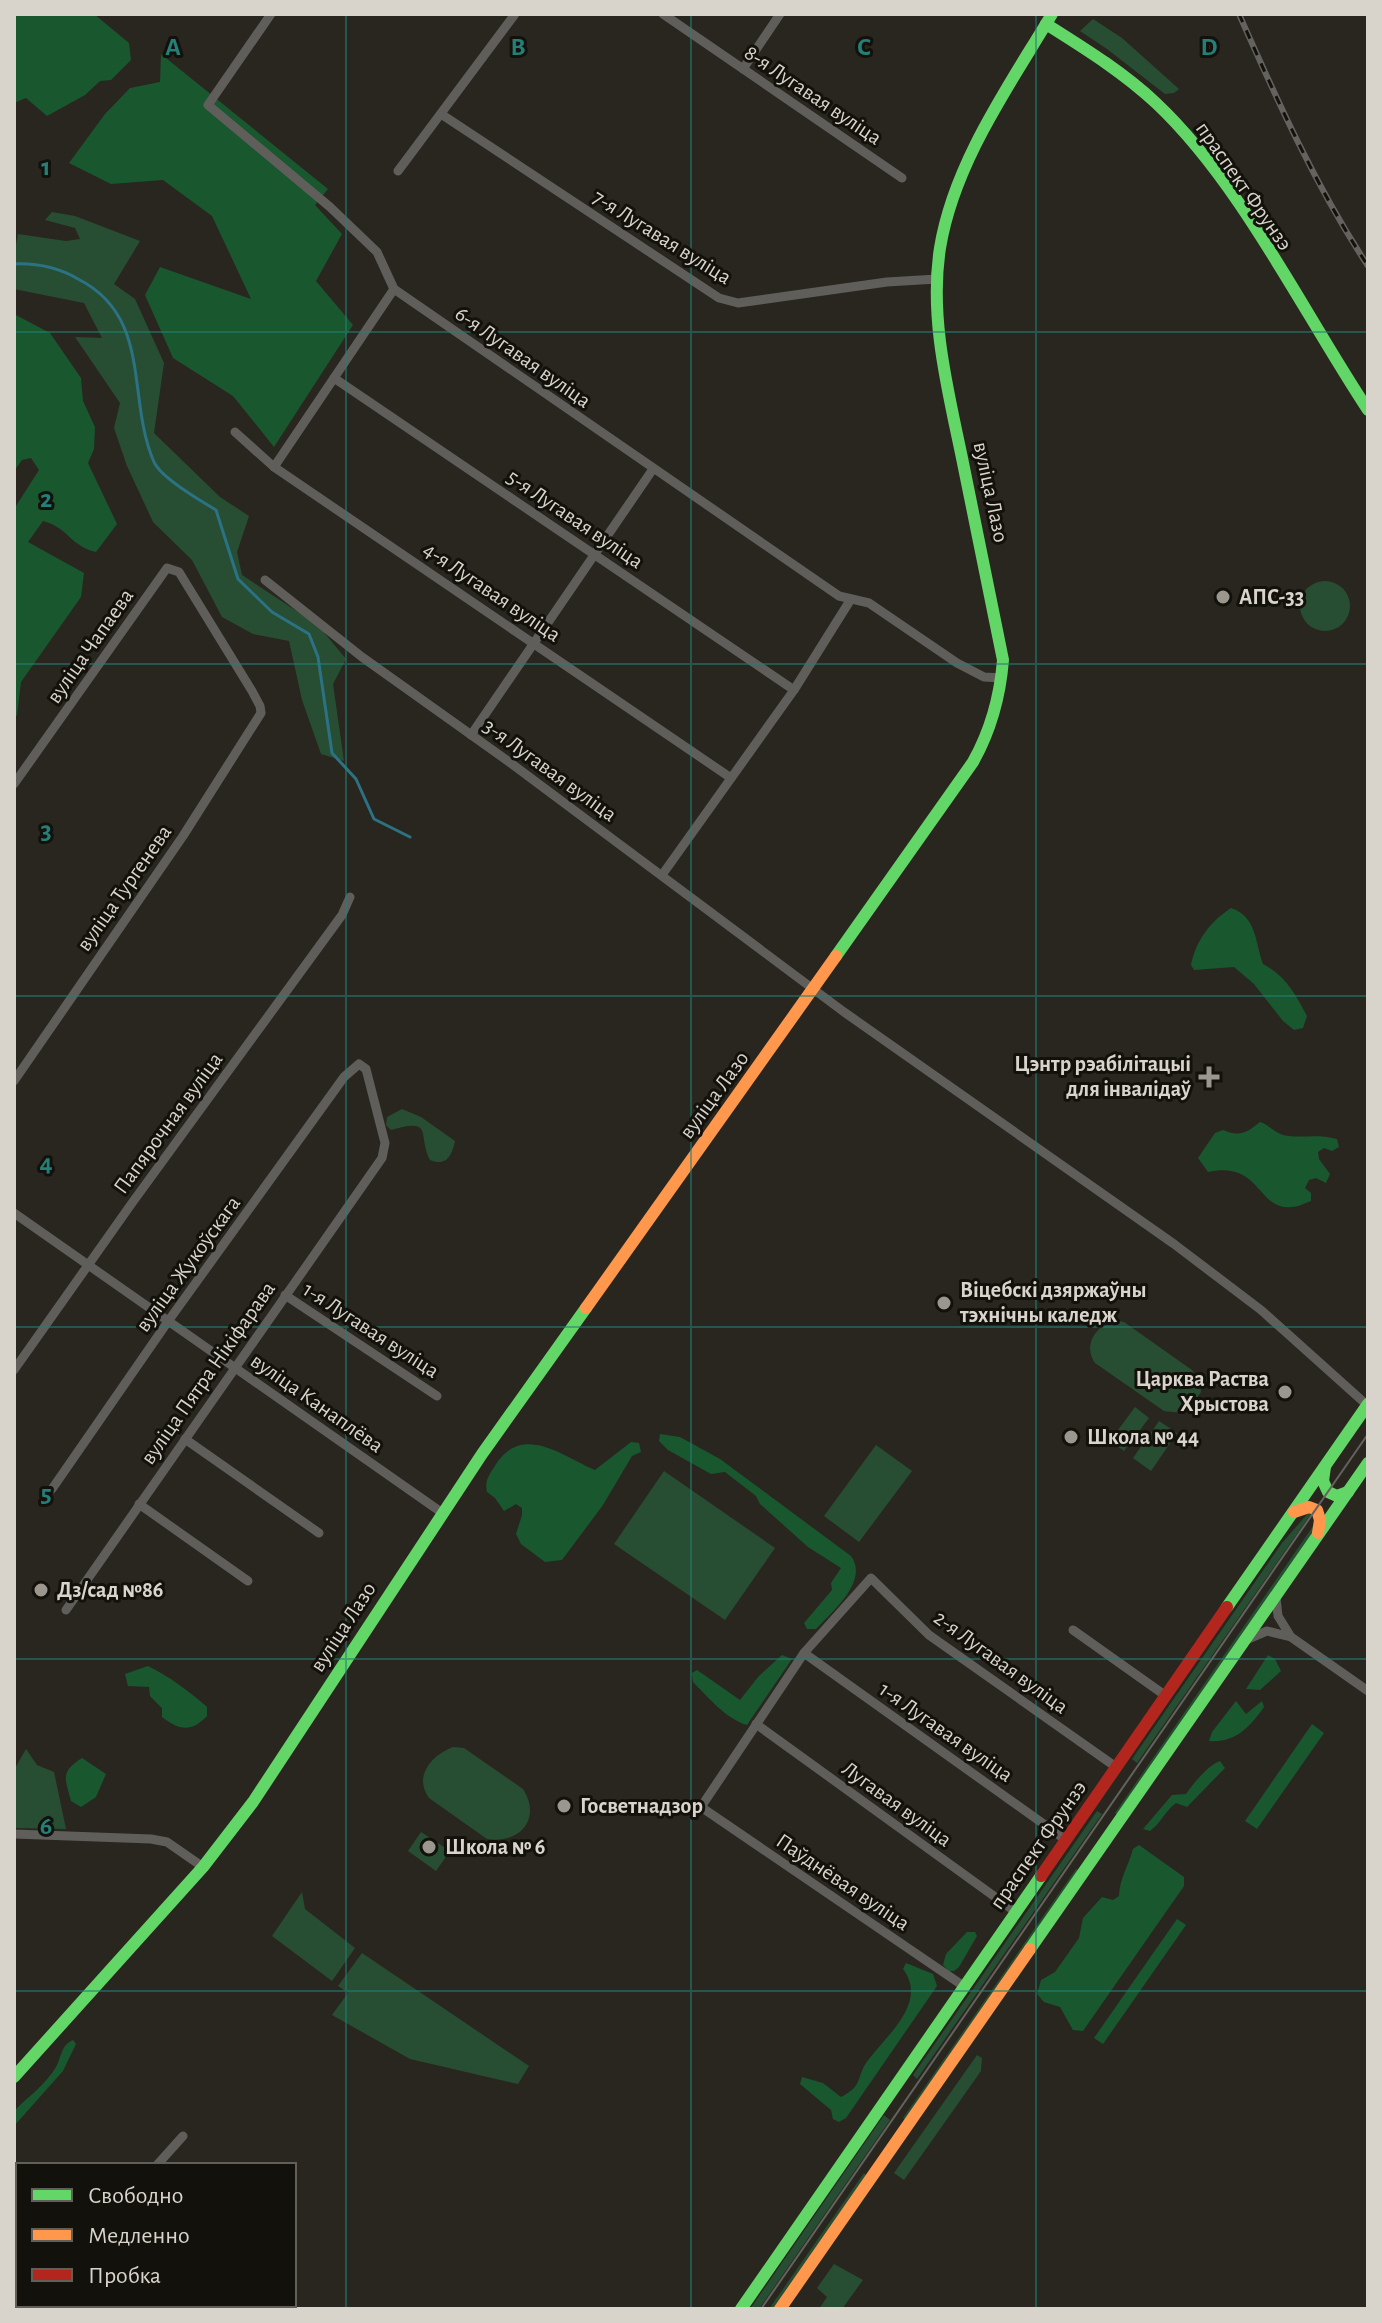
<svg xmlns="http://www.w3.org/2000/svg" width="1382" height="2323" font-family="'Alegreya Sans',sans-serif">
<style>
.green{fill:#274e32}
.forest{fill:#19572f}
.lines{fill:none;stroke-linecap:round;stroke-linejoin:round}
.stream{stroke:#2c7285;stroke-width:3}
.street{stroke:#605e5a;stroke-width:9}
.fast{stroke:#63d668;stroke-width:12}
.slow{stroke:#ff974d;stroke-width:12}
.jam{stroke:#b3261e;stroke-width:12}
.tram{stroke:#64625e;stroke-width:2}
.rail-casing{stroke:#64625e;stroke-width:6}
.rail{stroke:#13110b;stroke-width:3;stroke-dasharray:9;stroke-linecap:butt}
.grid{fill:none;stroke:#237f77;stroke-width:2;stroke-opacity:0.55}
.poi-dot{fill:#9b978f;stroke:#13110b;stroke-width:3}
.labels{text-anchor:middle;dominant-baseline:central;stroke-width:6;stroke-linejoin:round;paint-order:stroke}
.street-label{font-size:22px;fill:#d8d4cc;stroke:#13110b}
.poi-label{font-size:22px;font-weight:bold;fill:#d8d4cc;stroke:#13110b;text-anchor:start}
.grid-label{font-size:26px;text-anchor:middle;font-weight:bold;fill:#237f77;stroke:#13110b;stroke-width:6;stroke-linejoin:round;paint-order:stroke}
</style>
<rect width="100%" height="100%" fill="#29261f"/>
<g class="green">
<polygon points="1093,19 1122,38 1179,89 1174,93 1165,94 1107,49 1080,31"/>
<polygon points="52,212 75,216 140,241 114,284 135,299 164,363 154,433 220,497 249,516 237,552 242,575 318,625 346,659 333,684 344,761 321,754 302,700 289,641 253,634 222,617 192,560 153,522 127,466 114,428 120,403 75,337 102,338 84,303 14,289 14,256 18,234 66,241 80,239 75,228 45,220"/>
<circle cx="1325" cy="606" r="25"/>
<path d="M402 1109 421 1117 455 1141C452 1155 447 1167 430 1160 417 1135 435 1117 391 1130L386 1125 387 1117Z"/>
<path d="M1114 1320 1124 1322 1192 1370 1200 1380 1201 1392C1189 1409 1186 1415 1164 1411L1095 1363C1083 1345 1095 1327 1114 1320Z"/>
<polygon points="1135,1407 1149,1418 1124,1451 1110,1441"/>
<polygon points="1159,1421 1177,1433 1151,1471 1133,1458"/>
<polygon points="876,1445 912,1471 859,1542 824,1516"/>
<polygon points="664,1471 775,1548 725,1620 614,1544"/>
<polygon points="1310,1511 1313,1511 1137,1763 1132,1759 1282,1543"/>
<polygon points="1318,1519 1317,1525 1281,1581 1118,1816 1115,1813"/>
<path d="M453 1747 464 1748 523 1789C542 1819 520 1844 487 1839L429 1798C413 1776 432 1755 453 1747Z"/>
<polygon points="26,1749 37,1765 54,1772 66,1829 14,1828 14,1770"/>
<polygon points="1097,1811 1102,1814 917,2079 913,2075"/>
<polygon points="421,1832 450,1851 436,1871 408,1851"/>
<polygon points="1076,1869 1080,1871 907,2121 903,2118"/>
<polygon points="302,1892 305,1909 355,1948 332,1981 272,1936"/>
<polygon points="362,1953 529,2066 518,2084 410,2059 332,2015 348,1993 338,1986"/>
<polygon points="977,2055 982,2058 981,2071 904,2180 894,2173"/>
<polygon points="884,2115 890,2120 759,2309 750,2309"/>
<polygon points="864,2173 867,2176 775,2309 769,2309"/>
<polygon points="834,2264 863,2280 842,2309 819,2309 827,2297 817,2288"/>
</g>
<g class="forest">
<polygon points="14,14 94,14 129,43 131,60 111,80 100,81 85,95 47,116 26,98 14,103"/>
<polygon points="161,54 328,189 315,205 342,234 316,281 353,325 274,447 233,396 173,358 145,295 160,267 251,299 212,216 163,180 111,184 69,163 105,114 130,88 160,82"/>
<path d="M14 314 50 333 81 378 83 401 95 427 94 449 88 463 117 524 96 552C70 546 69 528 43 521L28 542 84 573 81 597 21 682 17 715 14 719V509L39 470 31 458 22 460 14 471Z"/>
<path d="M1231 908C1257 917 1255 942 1263 964 1286 976 1295 994 1307 1016L1303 1028 1294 1030 1283 1021 1254 984 1234 967 1194 970 1191 965C1196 940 1210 922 1231 908Z"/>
<path d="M1260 1122C1269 1125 1274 1132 1283 1135 1301 1139 1316 1133 1337 1139L1339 1147 1332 1151 1324 1148 1318 1152 1319 1159 1330 1174 1326 1183 1316 1178 1309 1180 1305 1188 1311 1193V1201C1305 1203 1298 1207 1292 1207 1258 1212 1261 1160 1208 1172L1198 1158 1215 1133 1223 1130C1239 1137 1247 1133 1260 1122Z"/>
<path d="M660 1434 680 1437 720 1459 851 1556C869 1581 833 1611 816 1629H807L804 1623 832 1590 831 1583 841 1568 808 1547 760 1504 756 1496 725 1472 711 1474 668 1450 659 1441Z"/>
<path d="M631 1442 639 1443 641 1452 632 1456 603 1505 562 1560 545 1562 521 1544 516 1534 522 1515V1508L516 1504 504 1511 495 1498 487 1492C484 1480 490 1474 496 1464 523 1423 562 1456 595 1470Z"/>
<path d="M782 1655 792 1659 747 1725C726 1719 708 1697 693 1682L692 1673 697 1670 740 1700 758 1677Z"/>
<polygon points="1268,1655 1275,1659 1281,1671 1260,1690 1246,1689"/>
<path d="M148 1666C170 1677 189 1691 207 1707V1716C191 1733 179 1730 162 1717V1708L150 1696 149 1687 128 1686 125 1674Z"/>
<path d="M1236 1701 1246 1714 1262 1701 1264 1707C1249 1728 1235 1743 1209 1741L1212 1732Z"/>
<polygon points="1312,1724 1324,1733 1257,1829 1245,1821"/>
<path d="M82 1758 106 1774 96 1797 81 1807 71 1801C65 1778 60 1772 82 1758Z"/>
<path d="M1220 1761 1225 1768 1187 1807 1176 1803C1165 1811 1161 1823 1150 1831L1143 1829 1172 1795 1186 1794C1193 1784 1208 1765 1220 1761Z"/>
<path d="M1139 1845 1184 1877V1886L1083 2031 1073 2030 1060 2007 1044 2002 1037 1994 1041 1980 1055 1972 1079 1938 1083 1918 1102 1897 1113 1900 1119 1896C1119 1880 1129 1864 1133 1849Z"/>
<polygon points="1177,1919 1186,1925 1103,2044 1094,2038"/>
<polygon points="967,1932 975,1932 977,1936 959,1967 954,1971 949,1971 943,1965 946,1954"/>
<path d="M906 1963 933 1974 937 1986 846 2118 839 2122 833 2119 831 2110 800 2084 802 2077 823 2083 841 2097C865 2085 855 2076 869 2059 888 2034 928 2002 903 1969Z"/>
<path d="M73 2040 76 2044 63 2071 14 2126V2111C28 2097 46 2084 56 2067 62 2056 61 2045 73 2040Z"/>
</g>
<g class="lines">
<path class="stream" d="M14 264C37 263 59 268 78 279 153 317 126 398 154 462 161 478 201 501 216 510L238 579 272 612 309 634 318 657 332 753 356 779 374 819 410 837"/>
<g class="street">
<polyline points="271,14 208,105 330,207 377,252 394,289 839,596 869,603 957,663 984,677 1002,678"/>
<polyline points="663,14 902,178"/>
<polyline points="743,69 780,14"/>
<polyline points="441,114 719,298 738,303 887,282 937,279"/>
<polyline points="398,171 515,14"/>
<polyline points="334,378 794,690"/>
<polyline points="235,432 274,467 731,778"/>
<polyline points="274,467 394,289"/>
<polyline points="265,580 362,657 512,764 844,1012 1174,1244 1261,1310 1367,1405"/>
<polyline points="471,735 653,469"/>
<polyline points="14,784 167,568 179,572 252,691 260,706 261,713 183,836 14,1081"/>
<polyline points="662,875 794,690 851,599"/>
<polyline points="14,1213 441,1512"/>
<polyline points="285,1295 437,1396"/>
<polyline points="14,1370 132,1203 342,915 350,897"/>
<polyline points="185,1439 319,1533"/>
<polyline points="52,1489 169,1320 344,1077 359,1064 366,1069 385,1143 382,1158 66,1610"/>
<polyline points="139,1504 248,1581"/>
<polyline points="1276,1598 1278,1616 1291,1637 1368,1691"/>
<polyline points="1073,1630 1166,1696"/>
<polyline points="1248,1639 1267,1631 1291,1637"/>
<polyline points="804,1653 1066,1840"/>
<polyline points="756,1724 1016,1912"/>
<polyline points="14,1834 151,1839 167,1842 203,1867"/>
<polyline points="965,1987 701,1807 804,1653 871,1578 929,1635 1116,1767"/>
<polyline points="157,2165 183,2136"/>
<polyline points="48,2309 49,2305"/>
</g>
<g class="fast">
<path d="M1046 24C1084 48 1123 72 1156 103 1241 183 1303 312 1368 410"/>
<path d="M836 956 973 762C991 730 1000 697 1003 660 989 593 976 525 962 458 948 390 929 318 940 248 954 163 1009 86 1052 14"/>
<polyline points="1325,1467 1323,1481 1328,1492 1337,1496 1348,1492"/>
<polyline points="1227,1607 1368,1404"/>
<polyline points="1030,1949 1368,1463"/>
<polyline points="14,2077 203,1867 253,1802 482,1454 586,1308"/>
<polyline points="741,2309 1041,1876"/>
</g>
<g class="slow">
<polyline points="586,1308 836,956"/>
<polyline points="1294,1512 1309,1507 1317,1510 1320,1520 1318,1533"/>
<polyline points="780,2309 1030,1949"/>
</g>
<polyline class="jam" points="1041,1876 1227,1607"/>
<polyline class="tram" points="761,2309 1368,1434"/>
<defs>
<path id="rail" d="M1239 14C1277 100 1316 187 1368 266"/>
</defs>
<use href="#rail" class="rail-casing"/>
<use href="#rail" class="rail"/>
</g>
<path class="grid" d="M346 14V2309M691 14V2309M1036 14V2309M14 332H1368M14 664H1368M14 996H1368M14 1327H1368M14 1659H1368M14 1991H1368"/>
<g class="poi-dot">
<circle cx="1223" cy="597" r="8"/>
<path d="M1205 1065h8v8h8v8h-8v8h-8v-8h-8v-8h8z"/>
<circle cx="944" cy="1303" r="8"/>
<circle cx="1285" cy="1392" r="8"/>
<circle cx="1071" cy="1437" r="8"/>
<circle cx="41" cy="1590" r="8"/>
<circle cx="564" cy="1806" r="8"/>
<circle cx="429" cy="1847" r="8"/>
</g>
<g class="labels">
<g class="street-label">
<text transform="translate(813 95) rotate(34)">8-я Лугавая вуліца</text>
<text transform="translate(1244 186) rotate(55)">праспект Фрунзэ</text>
<text transform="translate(662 237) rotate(32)">7-я Лугавая вуліца</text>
<text transform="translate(523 357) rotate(35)">6-я Лугавая вуліца</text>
<text transform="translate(991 492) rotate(78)">вуліца Лазо</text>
<text transform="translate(575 519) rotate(34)">5-я Лугавая вуліца</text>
<text transform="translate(492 592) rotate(34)">4-я Лугавая вуліца</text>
<text transform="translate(90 646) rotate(-55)">вуліца Чапаева</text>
<text transform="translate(550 770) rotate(36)">3-я Лугавая вуліца</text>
<text transform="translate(124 888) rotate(-55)">вуліца Тургенева</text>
<text transform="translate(714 1095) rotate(-54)">вуліца Лазо</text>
<text transform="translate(168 1123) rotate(-54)">Папярочная вуліца</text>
<text transform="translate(188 1264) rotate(-54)">вуліца Жукоўскага</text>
<text transform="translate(371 1330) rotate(33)">1-я Лугавая вуліца</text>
<text transform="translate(208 1373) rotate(-55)">вуліца Пятра Нікіфарава</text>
<text transform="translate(317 1403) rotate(35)">вуліца Канаплёва</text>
<text transform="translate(343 1627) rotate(-57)">вуліца Лазо</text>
<text transform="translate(1001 1662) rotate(36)">2-я Лугавая вуліца</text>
<text transform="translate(946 1732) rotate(35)">1-я Лугавая вуліца</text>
<text transform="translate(897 1804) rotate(36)">Лугавая вуліца</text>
<text transform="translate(1038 1845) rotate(-55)">праспект Фрунзэ</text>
<text transform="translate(843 1882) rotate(34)">Паўднёвая вуліца</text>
</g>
<g class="poi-label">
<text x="1239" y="597">АПС-33</text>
<text x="1191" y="1064" text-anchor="end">Цэнтр рэабілітацыі<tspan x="1191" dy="25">для інвалідаў</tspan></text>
<text x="960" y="1290">Віцебскі дзяржаўны<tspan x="960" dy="25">тэхнічны каледж</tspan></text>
<text x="1269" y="1379" text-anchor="end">Царква Раства<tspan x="1269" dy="25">Хрыстова</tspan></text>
<text x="1087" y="1437">Школа № 44</text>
<text x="57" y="1590">Дз/сад №86</text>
<text x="580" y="1806">Госветнадзор</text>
<text x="445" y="1847">Школа № 6</text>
</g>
</g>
<g class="grid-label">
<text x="173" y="55">A</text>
<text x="518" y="55">B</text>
<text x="864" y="55">C</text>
<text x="1209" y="55">D</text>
<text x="46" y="175">1</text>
<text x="46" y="507">2</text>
<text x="46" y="839">3</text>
<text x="46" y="1171">4</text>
<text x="46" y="1502">5</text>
<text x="46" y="1834">6</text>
</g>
<rect width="1382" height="2323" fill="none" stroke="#d8d4cc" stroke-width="32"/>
<rect x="16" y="2163" width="280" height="144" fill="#13110b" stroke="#625f58" stroke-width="2"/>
<rect x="32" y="2189" width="40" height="12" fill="#63d668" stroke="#625f58" stroke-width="2"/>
<text x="88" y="2203" font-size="24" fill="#d8d4cc">Свободно</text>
<rect x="32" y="2229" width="40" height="12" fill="#ff974d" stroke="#625f58" stroke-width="2"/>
<text x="88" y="2243" font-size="24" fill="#d8d4cc">Медленно</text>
<rect x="32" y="2269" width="40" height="12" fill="#b3261e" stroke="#625f58" stroke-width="2"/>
<text x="88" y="2283" font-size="24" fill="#d8d4cc">Пробка</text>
</svg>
